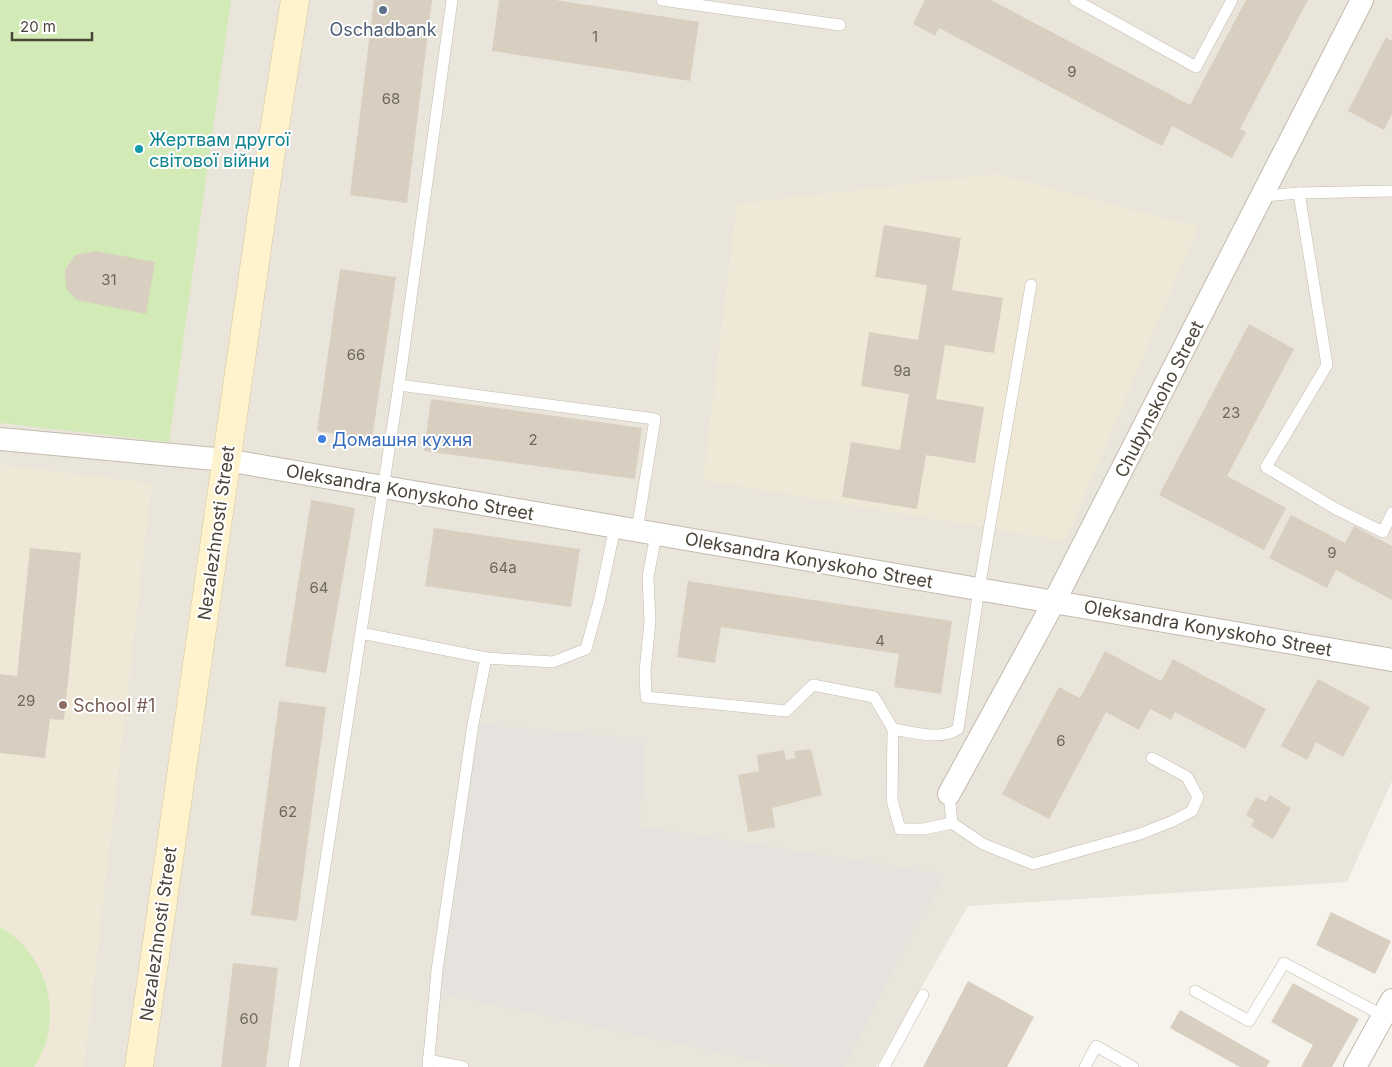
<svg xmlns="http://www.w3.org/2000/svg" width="1392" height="1067" font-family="Inter,sans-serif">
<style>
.residential{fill:#eae5da}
.industrial{fill:#e6e2dd}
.education{fill:#efe8d6}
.green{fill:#d2eab5}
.building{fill:#d8cfc1}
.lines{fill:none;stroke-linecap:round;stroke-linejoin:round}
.service-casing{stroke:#c2bbae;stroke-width:12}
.minor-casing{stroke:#c2bbae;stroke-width:24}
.secondary-casing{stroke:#d6c79b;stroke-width:29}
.service{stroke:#fff;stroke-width:11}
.minor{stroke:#fff;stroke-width:22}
.secondary{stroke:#fff3cd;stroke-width:28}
.service-dot{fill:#5c6f8a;stroke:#fff;stroke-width:2}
.culture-dot{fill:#0f9aa8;stroke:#fff;stroke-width:2}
.shop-dot{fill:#3f7fe0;stroke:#fff;stroke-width:2}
.education-dot{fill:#8d6e63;stroke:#fff;stroke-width:2}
.labels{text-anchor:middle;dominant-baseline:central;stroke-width:4;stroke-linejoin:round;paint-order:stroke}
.number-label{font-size:15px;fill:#6e675b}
.service-label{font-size:18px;fill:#4e5e75;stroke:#fff}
.culture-label{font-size:18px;fill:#0d838f;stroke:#fff;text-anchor:start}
.street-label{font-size:18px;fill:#4b4439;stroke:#fff}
.shop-label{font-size:18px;fill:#366cbe;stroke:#fff;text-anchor:start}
.education-label{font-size:18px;fill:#785e54;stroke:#fff;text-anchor:start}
</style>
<rect width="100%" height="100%" fill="#f6f3ec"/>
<polygon class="residential" points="0,0 1392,0 1392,781 1347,882 968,906 876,1067 0,1067"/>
<polygon class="industrial" points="479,724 646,739 640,826 944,874 844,1067 787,1067 438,993"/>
<g class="education">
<polygon points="996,174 1198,227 1065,541 703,480 737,204"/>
<polygon points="0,465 152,483 84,1067 34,1067 45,1046 49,1030 50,1014 49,997 45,981 39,966 30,953 19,941 0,927"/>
</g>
<g class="green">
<polygon points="0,0 231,0 169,442 0,423"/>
<path d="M0 927C49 955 65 1020 34 1067H0Z"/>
</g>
<g class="building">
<polygon points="374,0 432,0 407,203 350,195"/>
<polygon points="499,0 555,0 699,22 690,81 492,51"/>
<polygon points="925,0 991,0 1190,105 1246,0 1308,0 1240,129 1246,132 1232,158 1172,126 1162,146 939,28 935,36 913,24"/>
<polygon points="1386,37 1392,41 1392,114 1384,130 1348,111"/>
<polygon points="884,225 961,238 952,290 1003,298 994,353 945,345 936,399 984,407 975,463 926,455 917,509 842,497 851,442 900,450 909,394 861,386 869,332 918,340 927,285 875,277"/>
<polygon points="95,251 155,262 146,314 77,300 66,288 65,270 75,255"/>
<polygon points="340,269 396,277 372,439 317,431"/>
<polygon points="1249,324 1294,349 1227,476 1286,508 1264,550 1159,495"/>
<polygon points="431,399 642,428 635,479 424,451"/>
<polygon points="311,500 355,508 326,673 285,666"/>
<polygon points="1291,515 1345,543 1354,526 1392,546 1392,600 1336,570 1327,588 1269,558"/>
<polygon points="434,528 580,549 571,607 425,586"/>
<polygon points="30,548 81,553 64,720 50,719 45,758 0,753 0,674 17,676"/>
<polygon points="688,581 952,621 941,694 894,687 899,654 721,627 715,663 677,657"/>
<polygon points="1105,651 1161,681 1173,659 1266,709 1245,749 1175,712 1171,720 1150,709 1139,730 1106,712 1049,819 1002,794 1059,687 1080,698"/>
<polygon points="1318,679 1370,707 1343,757 1316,742 1307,760 1281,746"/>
<polygon points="279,701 326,707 297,921 251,915"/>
<polygon points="811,749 822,795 772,808 775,827 748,832 738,775 759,771 757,755 784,750 786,760 796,758 794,751"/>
<polygon points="1270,795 1291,808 1273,839 1251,826 1254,820 1246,815 1256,797 1266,802"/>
<polygon points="1331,912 1391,941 1375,974 1316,945"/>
<polygon points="233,963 278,968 266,1067 221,1067"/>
<polygon points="968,981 1034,1017 1007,1067 923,1067"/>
<polygon points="1293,983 1359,1019 1332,1067 1301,1067 1313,1045 1271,1022"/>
<polygon points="1180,1010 1270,1061 1266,1067 1240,1067 1170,1028"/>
</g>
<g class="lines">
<defs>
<g id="service">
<polyline points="662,0 840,25"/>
<polyline points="1075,0 1196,67 1232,0"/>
<polyline points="1299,193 1327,365 1266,467 1336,509 1383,532 1392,513"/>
<polyline points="1263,196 1299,193 1392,191"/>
<polyline points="399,385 655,419 637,530"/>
<polyline points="656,534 648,577 650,622 645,671 646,697 786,711 813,685 874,697 893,729"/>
<polyline points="361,633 486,658 553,662 586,649 600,598 615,527"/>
<polyline points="949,794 952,823 983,844 1033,864 1140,834 1173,821 1192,811 1198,797 1187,777 1152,758"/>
<path d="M952 823 924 829H900L892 800 893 729C913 732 940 741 958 729L979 589 1031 285"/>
<polyline points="1195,991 1249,1021 1284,963 1384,1016"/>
<polyline points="428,1060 463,1067"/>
<polyline points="294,1067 399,385 452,0"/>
<polyline points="428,1067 437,970 473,724 486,658"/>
<polyline points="884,1067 923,995"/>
<polyline points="1085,1067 1096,1046 1133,1067"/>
</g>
<g id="minor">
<polyline points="0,439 226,460 1392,660"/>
<polyline points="949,794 1054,602 1362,0"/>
<polyline points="1355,1067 1392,1000"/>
</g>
<polyline id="secondary" points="139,1067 271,151 295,0"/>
</defs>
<use href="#service" class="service-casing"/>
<use href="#minor" class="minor-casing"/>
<use href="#secondary" class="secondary-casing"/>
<use href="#service" class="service"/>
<use href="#minor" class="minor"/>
<use href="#secondary" class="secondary"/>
</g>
<circle class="service-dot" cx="383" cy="10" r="5"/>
<circle class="culture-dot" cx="139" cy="149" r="5"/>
<circle class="shop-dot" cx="322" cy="439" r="5"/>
<circle class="education-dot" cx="63" cy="705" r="5"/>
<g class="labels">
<g class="number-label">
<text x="595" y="36">1</text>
<text x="1072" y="71">9</text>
<text x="391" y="98">68</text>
<text x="109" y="279">31</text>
<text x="356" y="354">66</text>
<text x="902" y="370">9а</text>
<text x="1231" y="412">23</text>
<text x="533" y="439">2</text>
<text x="1332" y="552">9</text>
<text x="503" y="567">64а</text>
<text x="319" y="587">64</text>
<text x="880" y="640">4</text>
<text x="26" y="700">29</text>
<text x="1061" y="740">6</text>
<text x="288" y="811">62</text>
<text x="249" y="1018">60</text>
</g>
<g class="service-label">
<text x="383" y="29">Oschadbank</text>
</g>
<g class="culture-label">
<text x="149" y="139">Жертвам другої<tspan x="149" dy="21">світової війни</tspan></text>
</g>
<g class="street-label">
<text transform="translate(1159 399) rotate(-63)">Chubynskoho Street</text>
<text transform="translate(410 492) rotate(10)">Oleksandra Konyskoho Street</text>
<text transform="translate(216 533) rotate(-82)">Nezalezhnosti Street</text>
<text transform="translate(809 560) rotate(10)">Oleksandra Konyskoho Street</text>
<text transform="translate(1208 628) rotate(10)">Oleksandra Konyskoho Street</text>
<text transform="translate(158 934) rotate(-82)">Nezalezhnosti Street</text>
</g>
<g class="shop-label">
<text x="332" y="439">Домашня кухня</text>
</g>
<g class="education-label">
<text x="73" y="705">School #1</text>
</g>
</g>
<path d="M12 32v8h80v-8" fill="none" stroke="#4b4439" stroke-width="2.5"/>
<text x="20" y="32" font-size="15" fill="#4b4439" stroke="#ffffff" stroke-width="4" paint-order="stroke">20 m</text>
</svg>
